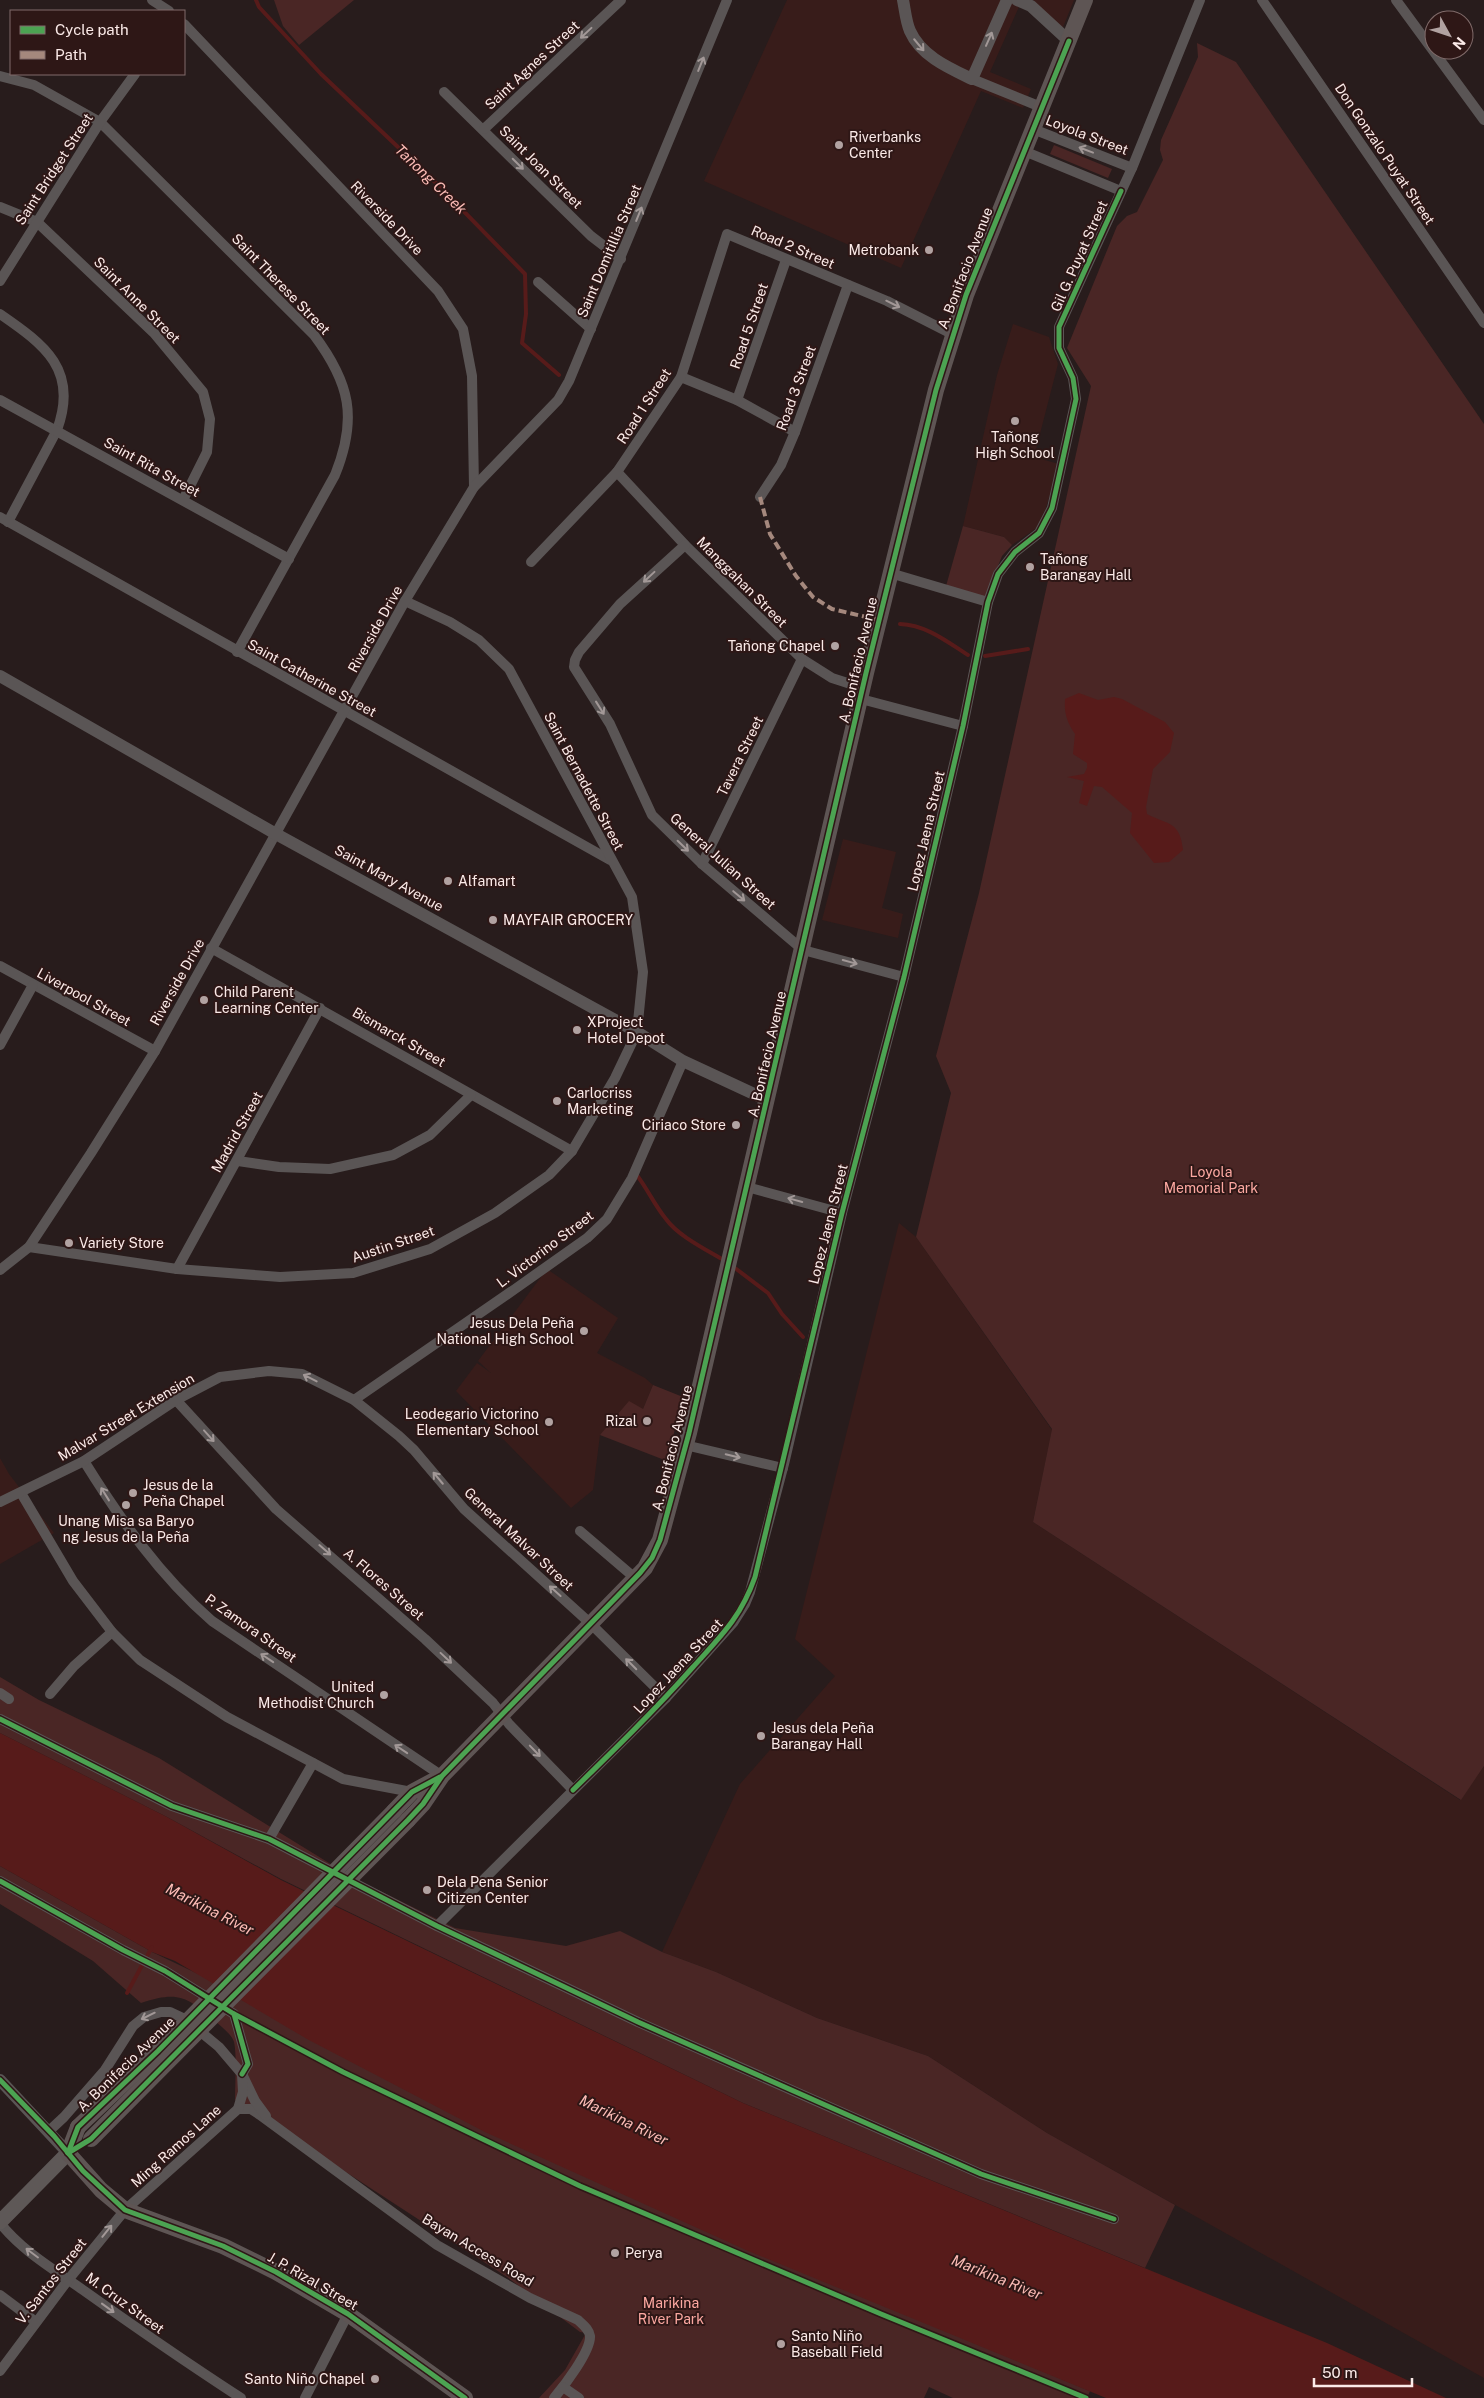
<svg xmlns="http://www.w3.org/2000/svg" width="1484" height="2398" font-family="'Public Sans',sans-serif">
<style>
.built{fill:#381c1a}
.green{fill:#4a2625}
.water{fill:#571b1a}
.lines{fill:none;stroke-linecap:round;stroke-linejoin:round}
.stream{stroke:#571b1a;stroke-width:4}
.minor{stroke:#5a5555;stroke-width:10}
.tertiary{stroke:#5a5555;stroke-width:12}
.secondary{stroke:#5e5857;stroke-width:15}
.primary{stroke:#5e5554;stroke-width:16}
.primary-bridge{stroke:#5e5554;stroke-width:16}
.quiet{stroke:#a5887d;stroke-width:4;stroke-dasharray:8 4;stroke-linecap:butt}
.cycleway-casing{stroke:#2e1716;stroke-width:8}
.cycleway{stroke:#4ca352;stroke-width:5}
.oneway{stroke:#a29897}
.poi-dot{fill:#b1a2a1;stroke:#2e1716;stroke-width:2}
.labels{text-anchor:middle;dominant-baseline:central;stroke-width:4;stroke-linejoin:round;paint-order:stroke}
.street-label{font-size:14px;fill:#fbeae8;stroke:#2e1716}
.poi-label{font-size:14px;fill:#fbeae8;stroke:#2e1716;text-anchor:start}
.park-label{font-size:14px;fill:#fca8a1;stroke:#2e1716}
.water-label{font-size:15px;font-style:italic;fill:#fcbcb6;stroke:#2e1716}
</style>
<rect width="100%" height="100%" fill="#281c1c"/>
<g class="built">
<polygon points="787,0 1022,0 990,72 1031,89 1023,108 981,91 901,268 704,181"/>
<polygon points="1033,0 1074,0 1061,32"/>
<polygon points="1013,324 1049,337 1058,364 1034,457 1059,464 1041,525 1012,545 1004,537 963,526 997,375"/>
<polygon points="843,839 896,852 882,908 903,914 898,938 822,920"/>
<polygon points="899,1223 916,1237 1052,1430 1033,1522 1460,1800 1484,1766 1484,2378 1047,2133 928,2056 817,2018 716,1972 662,1952 740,1784 835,1676 795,1639"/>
<polygon points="547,1269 618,1318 597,1353 645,1378 653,1385 643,1409 600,1435 593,1490 571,1508 456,1391 477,1363 491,1373 478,1361"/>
<polygon points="0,1458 9,1474 54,1533 0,1564"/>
</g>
<g class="green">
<polygon points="274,0 354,0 299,45 283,26"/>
<polygon points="1197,43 1236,62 1484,424 1484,1766 1461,1800 1033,1522 1052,1429 916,1237 951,1093 936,1056 979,893 1091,386 1067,348 1117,226 1127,216 1137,212 1163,160 1160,150 1161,140 1198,57"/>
<polygon points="1054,145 1112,169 1108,178 1050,154"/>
<polygon points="963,526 1004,537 1012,545 1002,556 985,598 946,586"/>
<polygon points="653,1385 683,1397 667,1461 600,1435 629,1401 643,1409"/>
<polygon points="0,1677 39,1700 159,1758 329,1863 362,1882 455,1928 566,1946 620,1931 662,1952 716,1972 817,2018 928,2056 1047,2133 1175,2205 1145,2268 743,2103 281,1879 167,1817 0,1733"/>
<path d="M0 1866 152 1952 963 2338 1090 2391 1087 2398H953L929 2387 924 2398H539L565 2370 586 2333 580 2332 507 2277 235 2100C235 2085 237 2055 234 2042 232 2035 222 2027 216 2022 188 1998 180 1990 141 2003L93 1961 0 1904Z"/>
</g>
<g class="water">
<path d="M1079 693 1098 700 1114 697 1122 699 1165 722 1174 733 1170 752 1153 769 1146 807 1147 814C1168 825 1180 821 1183 850L1169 862 1154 863 1130 833 1132 813 1102 787 1094 786 1087 806 1079 803 1084 781 1067 777 1084 774 1087 768V763L1073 754 1075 734C1067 722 1064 714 1065 699Z"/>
<polygon points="0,1733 167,1817 281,1880 743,2103 1327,2343 1446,2398 1106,2398 746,2250 485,2132 307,2039 175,1961 152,1952 0,1866"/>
</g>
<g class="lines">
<g class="stream">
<polyline points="256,0 259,7 321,74 438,185 525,274 526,314 522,343 559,375"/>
<path d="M900 624C926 625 946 641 968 655"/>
<polyline points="985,656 1028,649"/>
<path d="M636 1174C647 1188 655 1206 666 1219 678 1236 707 1250 725 1261"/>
<polyline points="731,1265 768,1293 782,1314 803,1337"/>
<polyline points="127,1993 152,1947"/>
</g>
<g class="minor">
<polyline points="152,0 169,11"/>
<polyline points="1262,0 1484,323"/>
<polyline points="1396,0 1484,120"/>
<polyline points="184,24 438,291 463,329 472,376 474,487"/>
<path d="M0 76 34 85 100 122 314 335C350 383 358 418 335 475L237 652"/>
<polyline points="972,79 1041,107"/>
<polyline points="444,92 591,236 621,259"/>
<polyline points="484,129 621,0"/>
<polyline points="1033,129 1132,168"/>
<polyline points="1024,151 1121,191"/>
<polyline points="0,207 37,222 154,333 203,392 210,419 207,452 183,500"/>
<polyline points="0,281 100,122 135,74"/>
<polyline points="538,282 591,329"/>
<path d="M0 314C45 345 79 370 57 430L8 522"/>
<polyline points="681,377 737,400 795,432"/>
<polyline points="0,400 289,559"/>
<polyline points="737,400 786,260"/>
<polyline points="617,472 685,545 802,659 832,678 863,688"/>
<polyline points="760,497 781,465 795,432 848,285"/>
<polyline points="0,517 610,860"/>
<polyline points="685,545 620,604 579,652 575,660 574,667 610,724 652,815 702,864 803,950 904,977"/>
<polyline points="531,562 617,472 681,377 727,234 887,301 952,334"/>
<polyline points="890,573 988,602"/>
<polyline points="861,699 963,726"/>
<polyline points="702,864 802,659"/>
<polyline points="211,948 572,1151"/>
<polyline points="0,966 155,1051"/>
<polyline points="0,1045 33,985"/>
<polyline points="238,1161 279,1167 330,1169 393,1155 430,1135 471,1095"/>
<polyline points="747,1187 842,1213"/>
<polyline points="29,1247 177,1269 280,1277 353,1273 430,1249 495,1213 549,1175 572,1151 615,1078 637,1032 643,972 632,897 509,669 479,640 450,622 405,601"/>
<polyline points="177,1269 320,1008"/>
<polyline points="0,1270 29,1247 91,1153 155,1051 405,601 474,487 558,400 569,381 727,0"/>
<polyline points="176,1400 276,1509 425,1639 493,1703 509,1724 573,1790"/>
<polyline points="354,1400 515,1289 587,1238 607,1219 632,1178 683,1061"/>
<polyline points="685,1445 783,1468"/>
<path d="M84 1461C120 1519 160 1576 212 1621L442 1776"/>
<polyline points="21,1493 73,1581 112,1632 140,1660 227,1717 343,1779 412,1792"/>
<polyline points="0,1502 84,1461 176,1400 220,1377 269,1371 302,1374 354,1400 399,1436 414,1450 464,1509 591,1624 666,1698"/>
<polyline points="580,1531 635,1578"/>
<polyline points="0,1693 9,1699"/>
<polyline points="50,1694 74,1666 112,1632"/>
<polyline points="0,1719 172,1806 269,1839 437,1926 638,2022 981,2174 1114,2219"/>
<polyline points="269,1839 313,1763"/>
<polyline points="0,1881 123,1950 165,1971 234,2014 248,2064 242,2074"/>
<polyline points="437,1926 666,1698 733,1623 745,1604 750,1592 784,1464 842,1213 904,977 963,726 988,602 998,574 1015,552 1039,533 1052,508 1076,399 1073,378 1059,348 1059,327 1132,168 1200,0"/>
<path d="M238 2109H251L260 2115 437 2245 530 2298 578 2320C583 2325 589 2329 590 2336 591 2351 564 2386 554 2398"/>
<polyline points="49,2131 64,2117 105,2070 133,2026 144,2017 161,2012 170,2012 185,2019 219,2047 242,2074 255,2101 266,2116"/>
<path d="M0 2223C22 2251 55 2270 83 2290 135 2327 187 2363 241 2398"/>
<polyline points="0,2295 36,2322"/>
<polyline points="0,2371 68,2280 125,2210 238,2109 243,2092 242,2074"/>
<polyline points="563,2387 579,2398"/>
<polyline points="305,2398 348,2314"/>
</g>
<g class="tertiary">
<path d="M903 0C905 10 906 22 910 31 921 56 949 68 972 79L1007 0"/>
<polyline points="1017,0 1031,6 1069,41"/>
<polyline points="0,676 276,834 637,1032 683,1061 767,1100"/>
<polyline points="0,2080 68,2153"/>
</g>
<polyline class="secondary" points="0,2222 68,2153"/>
<g class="primary">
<polyline points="394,1811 412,1792 440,1777"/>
<polyline points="408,1820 423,1804 442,1776 645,1568 660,1540 689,1433 866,673 936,390 966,295 1085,0"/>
<polyline points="68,2153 101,2190 125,2210 223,2246 276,2272 348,2314 465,2398"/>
<polyline points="68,2153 78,2127"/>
</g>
<g class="primary-bridge">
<polyline points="78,2127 158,2051 394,1811"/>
<polyline points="91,2139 408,1820"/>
</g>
<polyline class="quiet" points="760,497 770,534 796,576 813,597 832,609 879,620"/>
<defs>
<g id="cycleway">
<polyline points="0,1719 172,1806 269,1839 437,1926 638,2022 981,2174 1114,2219"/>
<path d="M573 1790C614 1750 655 1710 693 1667 721 1636 741 1617 755 1577L842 1213 904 977 963 726 988 602 998 574 1015 552 1039 533 1052 508 1076 399 1073 378 1059 348V327L1121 191"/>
<polyline points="0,1881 123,1950 165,1971 234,2014 343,2072 580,2186 881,2314 1086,2398"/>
<polyline points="234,2014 248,2064 242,2074"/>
<polyline points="0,2080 54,2136 83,2171 125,2210 223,2246 276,2272 348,2314 465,2398"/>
<polyline points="68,2153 91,2139 408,1820 423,1804 442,1776 640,1573 652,1558 660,1540 689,1433 866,673 936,390 966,295 1069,41"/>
<polyline points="68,2153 78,2127 158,2051 412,1792 440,1777"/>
</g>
</defs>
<use href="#cycleway" class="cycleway-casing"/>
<use href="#cycleway" class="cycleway"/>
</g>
<defs><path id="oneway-shaft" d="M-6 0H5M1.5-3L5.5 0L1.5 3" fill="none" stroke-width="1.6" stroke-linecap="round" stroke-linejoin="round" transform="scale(1.25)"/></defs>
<g class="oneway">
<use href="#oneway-shaft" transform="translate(586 33) rotate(137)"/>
<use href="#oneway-shaft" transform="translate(989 39) rotate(-66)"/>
<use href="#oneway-shaft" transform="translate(919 45) rotate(50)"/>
<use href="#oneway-shaft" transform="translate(701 64) rotate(-68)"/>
<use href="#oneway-shaft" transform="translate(1086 150) rotate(-159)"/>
<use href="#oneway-shaft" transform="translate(518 164) rotate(45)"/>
<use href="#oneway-shaft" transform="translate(639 214) rotate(-68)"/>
<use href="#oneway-shaft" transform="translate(893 304) rotate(26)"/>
<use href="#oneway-shaft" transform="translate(649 577) rotate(137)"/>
<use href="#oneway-shaft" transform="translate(600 708) rotate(58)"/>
<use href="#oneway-shaft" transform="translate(683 846) rotate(44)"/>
<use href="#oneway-shaft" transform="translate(739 896) rotate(40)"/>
<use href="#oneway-shaft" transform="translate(850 962) rotate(15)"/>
<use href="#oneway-shaft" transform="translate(795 1200) rotate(-165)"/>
<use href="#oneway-shaft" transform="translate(310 1378) rotate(-153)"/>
<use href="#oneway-shaft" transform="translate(209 1436) rotate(48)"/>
<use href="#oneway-shaft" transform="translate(733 1456) rotate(13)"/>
<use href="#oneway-shaft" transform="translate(438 1478) rotate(-130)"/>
<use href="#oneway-shaft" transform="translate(105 1494) rotate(-122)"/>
<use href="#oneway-shaft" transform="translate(325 1550) rotate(41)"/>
<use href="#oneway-shaft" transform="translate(555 1591) rotate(-138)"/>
<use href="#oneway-shaft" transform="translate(267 1658) rotate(-146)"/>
<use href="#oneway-shaft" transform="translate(446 1658) rotate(43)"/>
<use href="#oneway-shaft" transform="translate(631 1664) rotate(-135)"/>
<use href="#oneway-shaft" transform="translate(401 1749) rotate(-146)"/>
<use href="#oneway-shaft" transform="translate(535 1751) rotate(46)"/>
<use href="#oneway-shaft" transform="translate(148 2016) rotate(154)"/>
<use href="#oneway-shaft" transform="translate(107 2231) rotate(-51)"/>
<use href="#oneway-shaft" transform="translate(32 2253) rotate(-143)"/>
<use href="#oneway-shaft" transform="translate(108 2308) rotate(36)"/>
</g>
<g class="poi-dot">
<circle cx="839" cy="145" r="5"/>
<circle cx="929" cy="250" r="5"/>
<circle cx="1015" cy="421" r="5"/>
<circle cx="1030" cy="567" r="5"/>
<circle cx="835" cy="646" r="5"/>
<circle cx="448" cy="881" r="5"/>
<circle cx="493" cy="920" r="5"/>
<circle cx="204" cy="1000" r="5"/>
<circle cx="577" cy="1030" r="5"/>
<circle cx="557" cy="1101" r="5"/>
<circle cx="736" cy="1125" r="5"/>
<circle cx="69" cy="1243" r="5"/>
<circle cx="584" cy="1331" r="5"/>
<circle cx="647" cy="1421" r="5"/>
<circle cx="549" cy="1422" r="5"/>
<circle cx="133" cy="1493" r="5"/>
<circle cx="126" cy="1505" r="5"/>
<circle cx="384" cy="1695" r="5"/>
<circle cx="761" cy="1736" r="5"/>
<circle cx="427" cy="1890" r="5"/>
<circle cx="615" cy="2253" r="5"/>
<circle cx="781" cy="2344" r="5"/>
<circle cx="375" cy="2379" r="5"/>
</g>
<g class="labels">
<g class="street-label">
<text transform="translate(532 65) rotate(-43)">Saint Agnes Street</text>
<text transform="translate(1087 135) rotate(21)">Loyola Street</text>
<text transform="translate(1385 154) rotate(56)">Don Gonzalo Puyat Street</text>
<text transform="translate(541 167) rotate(45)">Saint Joan Street</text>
<text transform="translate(54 169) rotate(-57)">Saint Bridget Street</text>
<text transform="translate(387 218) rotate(46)">Riverside Drive</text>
<text transform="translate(793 247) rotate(23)">Road 2 Street</text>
<text transform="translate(609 251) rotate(-67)">Saint Domitillia Street</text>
<text transform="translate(1079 256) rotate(-66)">Gil G. Puyat Street</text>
<text transform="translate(965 268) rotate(-69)">A. Bonifacio Avenue</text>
<text transform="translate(281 284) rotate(46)">Saint Therese Street</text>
<text transform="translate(137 300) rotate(45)">Saint Anne Street</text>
<text transform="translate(749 326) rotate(-71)">Road 5 Street</text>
<text transform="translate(796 388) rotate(-70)">Road 3 Street</text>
<text transform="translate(644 406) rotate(-57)">Road 1 Street</text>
<text transform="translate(152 467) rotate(29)">Saint Rita Street</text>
<text transform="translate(742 582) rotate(45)">Manggahan Street</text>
<text transform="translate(375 629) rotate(-61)">Riverside Drive</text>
<text transform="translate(858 660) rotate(-77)">A. Bonifacio Avenue</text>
<text transform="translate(312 678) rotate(29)">Saint Catherine Street</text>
<text transform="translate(740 756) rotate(-64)">Tavera Street</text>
<text transform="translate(584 781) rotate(62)">Saint Bernadette Street</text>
<text transform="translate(926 831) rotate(-77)">Lopez Jaena Street</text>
<text transform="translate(723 861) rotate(42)">General Julian Street</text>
<text transform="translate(389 878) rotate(29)">Saint Mary Avenue</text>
<text transform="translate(177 982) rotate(-61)">Riverside Drive</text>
<text transform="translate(84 997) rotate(29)">Liverpool Street</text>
<text transform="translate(399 1037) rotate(30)">Bismarck Street</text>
<text transform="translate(767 1054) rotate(-77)">A. Bonifacio Avenue</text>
<text transform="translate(237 1132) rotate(-61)">Madrid Street</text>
<text transform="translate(828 1224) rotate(-76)">Lopez Jaena Street</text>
<text transform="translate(393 1244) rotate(-19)">Austin Street</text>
<text transform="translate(545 1249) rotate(-37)">L. Victorino Street</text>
<text transform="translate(126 1417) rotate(-31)">Malvar Street Extension</text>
<text transform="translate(672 1448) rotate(-76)">A. Bonifacio Avenue</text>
<text transform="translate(519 1539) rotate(43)">General Malvar Street</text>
<text transform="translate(384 1584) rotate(41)">A. Flores Street</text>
<text transform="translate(251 1628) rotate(35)">P. Zamora Street</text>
<text transform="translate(678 1666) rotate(-47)">Lopez Jaena Street</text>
<text transform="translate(126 2064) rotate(-44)">A. Bonifacio Avenue</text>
<text transform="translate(176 2146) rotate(-42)">Ming Ramos Lane</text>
<text transform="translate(478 2250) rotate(31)">Bayan Access Road</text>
<text transform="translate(51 2281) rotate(-52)">V. Santos Street</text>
<text transform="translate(313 2281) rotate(30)">J. P. Rizal Street</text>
<text transform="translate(125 2303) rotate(36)">M. Cruz Street</text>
</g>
<g class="poi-label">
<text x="849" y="137">Riverbanks<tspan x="849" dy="16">Center</tspan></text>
<text x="919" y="250" text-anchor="end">Metrobank</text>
<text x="1015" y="437" text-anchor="middle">Tañong<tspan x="1015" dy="16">High School</tspan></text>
<text x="1040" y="559">Tañong<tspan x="1040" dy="16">Barangay Hall</tspan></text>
<text x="825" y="646" text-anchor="end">Tañong Chapel</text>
<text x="458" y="881">Alfamart</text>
<text x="503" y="920">MAYFAIR GROCERY</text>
<text x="214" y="992">Child Parent<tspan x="214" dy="16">Learning Center</tspan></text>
<text x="587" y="1022">XProject<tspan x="587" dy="16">Hotel Depot</tspan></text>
<text x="567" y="1093">Carlocriss<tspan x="567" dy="16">Marketing</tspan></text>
<text x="726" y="1125" text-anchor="end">Ciriaco Store</text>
<text x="79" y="1243">Variety Store</text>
<text x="574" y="1323" text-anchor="end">Jesus Dela Peña<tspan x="574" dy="16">National High School</tspan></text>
<text x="539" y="1414" text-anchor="end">Leodegario Victorino<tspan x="539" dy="16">Elementary School</tspan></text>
<text x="637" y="1421" text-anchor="end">Rizal</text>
<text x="143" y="1485">Jesus de la<tspan x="143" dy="16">Peña Chapel</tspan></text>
<text x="126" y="1521" text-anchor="middle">Unang Misa sa Baryo<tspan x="126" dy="16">ng Jesus de la Peña</tspan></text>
<text x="374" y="1687" text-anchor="end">United<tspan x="374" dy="16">Methodist Church</tspan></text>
<text x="771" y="1728">Jesus dela Peña<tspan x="771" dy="16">Barangay Hall</tspan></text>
<text x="437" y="1882">Dela Pena Senior<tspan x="437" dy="16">Citizen Center</tspan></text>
<text x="625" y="2253">Perya</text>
<text x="791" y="2336">Santo Niño<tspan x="791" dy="16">Baseball Field</tspan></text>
<text x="365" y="2379" text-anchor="end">Santo Niño Chapel</text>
</g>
<g class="park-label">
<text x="1211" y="1172">Loyola<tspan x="1211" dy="16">Memorial Park</tspan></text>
<text x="671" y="2303">Marikina<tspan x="671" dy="16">River Park</tspan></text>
</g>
<g class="water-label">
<text transform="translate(431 179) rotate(44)">Tañong Creek</text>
<text transform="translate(210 1909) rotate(27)">Marikina River</text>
<text transform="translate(624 2120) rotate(26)">Marikina River</text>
<text transform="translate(997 2277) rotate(22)">Marikina River</text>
</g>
</g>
<rect x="10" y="10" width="175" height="65" fill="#2e1716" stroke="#806b6a"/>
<rect x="20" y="26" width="25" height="8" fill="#4ca352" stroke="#806b6a"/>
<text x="55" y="35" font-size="15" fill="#fbeae8">Cycle path</text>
<rect x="20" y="51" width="25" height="8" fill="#a5887d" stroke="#806b6a"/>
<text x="55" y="60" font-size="15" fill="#fbeae8">Path</text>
<g transform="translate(1449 35) rotate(130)"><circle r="24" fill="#2e1716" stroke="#806b6a"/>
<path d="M0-4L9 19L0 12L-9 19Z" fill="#b1a2a1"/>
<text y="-8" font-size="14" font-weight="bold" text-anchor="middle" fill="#fbeae8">N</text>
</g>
<path d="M1314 2378v8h98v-8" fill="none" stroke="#fbeae8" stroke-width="2.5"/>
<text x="1322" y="2378" font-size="15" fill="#fbeae8" stroke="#2e1716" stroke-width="4" paint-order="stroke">50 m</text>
</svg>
